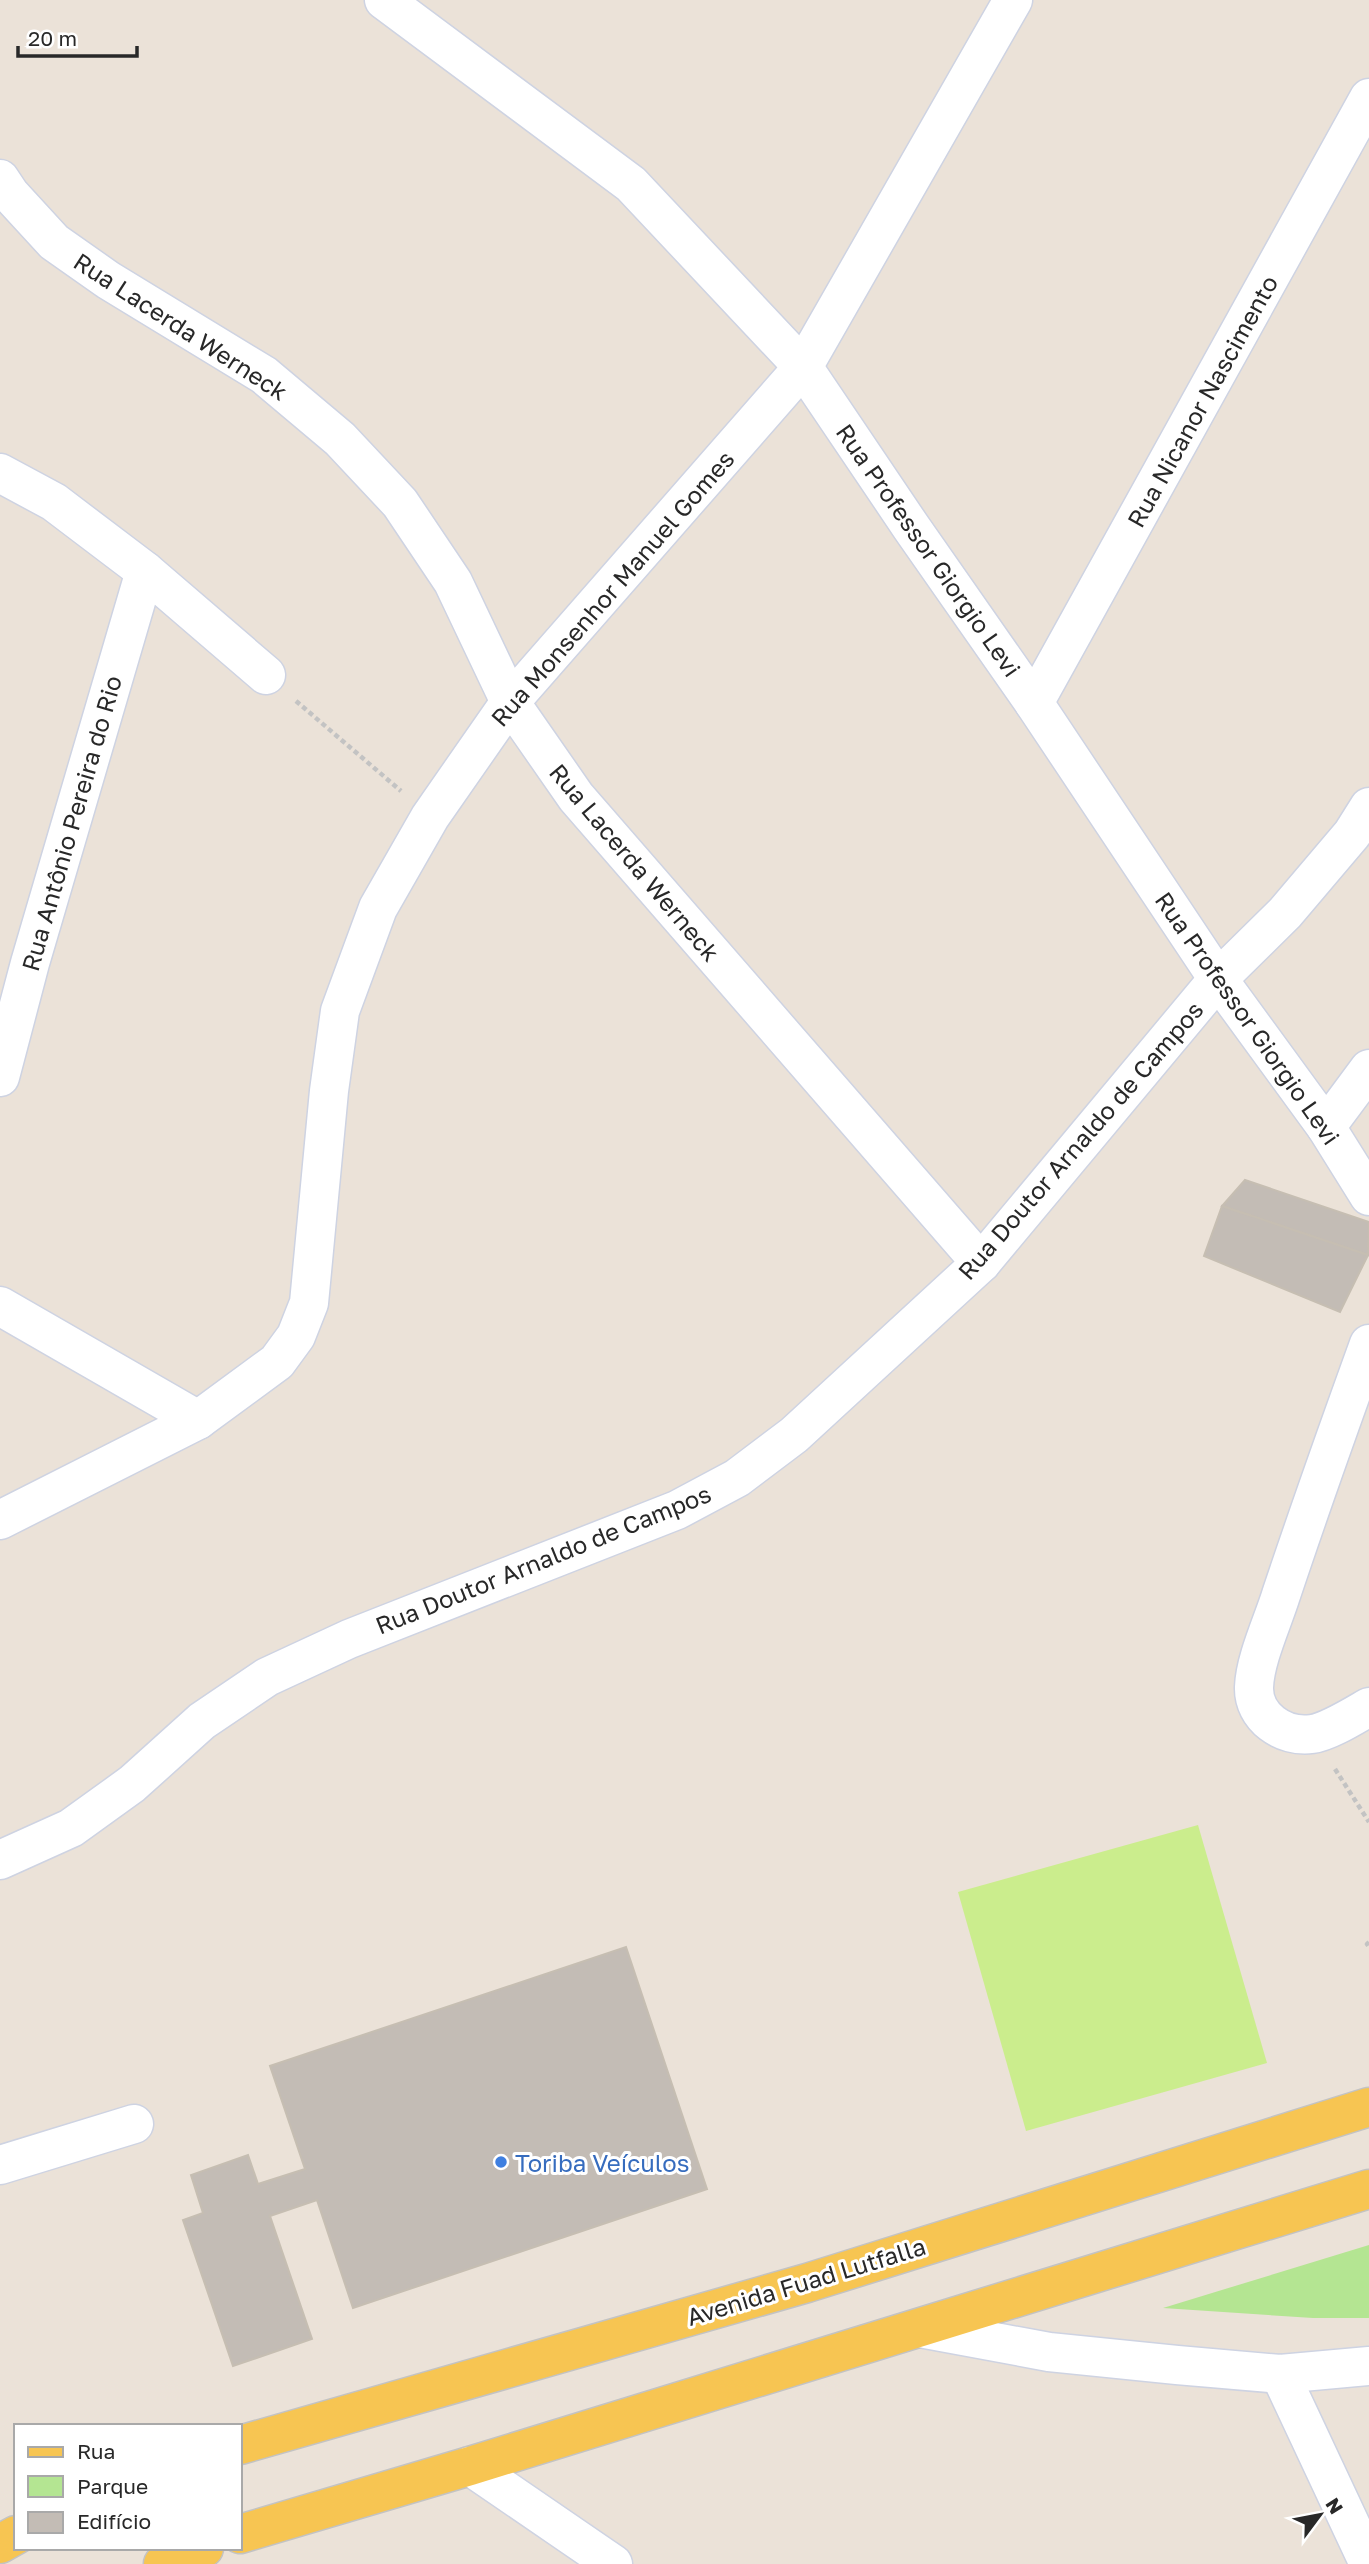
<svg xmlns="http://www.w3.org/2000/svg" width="1369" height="2564" font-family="'Golos Text',sans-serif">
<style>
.green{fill:#b4e592}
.pitch{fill:#cbed8d}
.building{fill:#c3bcb5;stroke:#c6beb2;stroke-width:2}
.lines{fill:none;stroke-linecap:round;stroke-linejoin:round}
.minor-casing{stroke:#ced3e2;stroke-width:41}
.major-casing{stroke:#c3c3c3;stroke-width:41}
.path{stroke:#c3c3c3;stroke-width:4.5;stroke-dasharray:5 3.5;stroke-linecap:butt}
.minor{stroke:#fff;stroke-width:38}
.major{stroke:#f7c552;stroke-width:38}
.shop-dot{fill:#3f7fe0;stroke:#fff;stroke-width:2.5}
.labels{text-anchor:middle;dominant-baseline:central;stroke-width:6;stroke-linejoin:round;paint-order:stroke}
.street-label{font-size:24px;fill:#282828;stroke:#fff}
.shop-label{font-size:24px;fill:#366cbe;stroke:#fff;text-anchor:start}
</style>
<rect width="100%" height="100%" fill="#ebe2d8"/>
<polygon class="green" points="1369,2245 1369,2318 1313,2318 1163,2308"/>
<polygon class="pitch" points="1198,1825 1267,2063 1026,2131 958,1892"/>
<g class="building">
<polygon points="1245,1180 1369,1222 1368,1255 1222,1206"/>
<polygon points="1222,1206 1368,1255 1340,1312 1204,1256"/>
<polygon points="626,1947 707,2189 353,2308 317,2200 270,2216 312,2339 233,2366 183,2220 203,2213 191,2175 248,2155 258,2184 305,2169 270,2066"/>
</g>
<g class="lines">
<defs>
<g id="minor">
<polyline points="384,0 631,184 803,367 911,527 1034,703 1218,979 1326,1127 1369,1196"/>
<polyline points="0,179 10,194 54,242 108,280 264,375 340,439 400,503 453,582 510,702 576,797 981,1263"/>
<polyline points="0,473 54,502 145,571 266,675"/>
<polyline points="1034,703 1369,98"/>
<polyline points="0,1077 30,963 145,571"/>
<polyline points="1326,1127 1369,1069"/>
<polyline points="0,1306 198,1420"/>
<path d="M1369 1344C1339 1427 1309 1511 1281 1595 1273 1621 1255 1659 1254 1687 1253 1717 1283 1738 1312 1734 1328 1732 1355 1715 1369 1707"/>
<polyline points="0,1520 198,1420 277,1362 296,1336 309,1303 329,1091 340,1011 378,908 430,817 510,702 803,367 1013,0"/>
<polyline points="0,1860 71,1828 132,1784 202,1721 267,1677 349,1639 677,1510 737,1478 794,1435 981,1263 1218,979 1285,913 1352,834 1369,807"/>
<polyline points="0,2165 134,2124"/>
<polyline points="920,2328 1049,2352 1177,2365 1280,2374 1369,2366"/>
<polyline points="1280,2374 1369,2564"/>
<polyline points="470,2466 613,2564"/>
</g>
<g id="major">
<polyline points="240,2445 807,2283 1369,2107"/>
<polyline points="240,2534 470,2466 1369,2189"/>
<polyline points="0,2544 16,2535"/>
<polyline points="163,2564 204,2548"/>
</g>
</defs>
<use href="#minor" class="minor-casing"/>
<use href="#major" class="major-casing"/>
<g class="path">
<polyline points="296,701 401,791"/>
<polyline points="1335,1769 1369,1822"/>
<polyline points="1369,1942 1367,1944 1369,1947"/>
</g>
<use href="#minor" class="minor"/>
<use href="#major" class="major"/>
</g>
<circle class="shop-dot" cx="501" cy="2162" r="7"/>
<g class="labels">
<g class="street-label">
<text transform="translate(181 326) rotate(33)">Rua Lacerda Werneck</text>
<text transform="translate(1202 401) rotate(-61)">Rua Nicanor Nascimento</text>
<text transform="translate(929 550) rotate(55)">Rua Professor Giorgio Levi</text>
<text transform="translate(612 588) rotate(-49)">Rua Monsenhor Manuel Gomes</text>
<text transform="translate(71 823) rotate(-74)">Rua Antônio Pereira do Rio</text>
<text transform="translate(635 862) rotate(50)">Rua Lacerda Werneck</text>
<text transform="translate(1248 1018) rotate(55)">Rua Professor Giorgio Levi</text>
<text transform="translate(1080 1140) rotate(-49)">Rua Doutor Arnaldo de Campos</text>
<text transform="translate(543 1559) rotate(-22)">Rua Doutor Arnaldo de Campos</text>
<text transform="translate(806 2281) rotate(-17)">Avenida Fuad Lutfalla</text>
</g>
<g class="shop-label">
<text x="515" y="2162">Toriba Veículos</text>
</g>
</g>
<rect x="14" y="2424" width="228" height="126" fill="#ffffff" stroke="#a9a9a9" stroke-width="2"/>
<rect x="28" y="2447" width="35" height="10" fill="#f7c552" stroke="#a9a9a9" stroke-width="2"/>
<text x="77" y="2459" font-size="21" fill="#282828">Rua</text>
<rect x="28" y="2476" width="35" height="21" fill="#b4e592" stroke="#a9a9a9" stroke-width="2"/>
<text x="77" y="2494" font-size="21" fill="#282828">Parque</text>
<rect x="28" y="2512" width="35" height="21" fill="#c3bcb5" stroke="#a9a9a9" stroke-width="2"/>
<text x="77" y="2529" font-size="21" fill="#282828">Edifício</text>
<g transform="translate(1320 2515) rotate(58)" stroke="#ffffff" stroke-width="5" paint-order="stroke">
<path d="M0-5L12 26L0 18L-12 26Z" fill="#282828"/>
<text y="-10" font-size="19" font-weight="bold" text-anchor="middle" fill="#282828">N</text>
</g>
<path d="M18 46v10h119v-10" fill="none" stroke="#282828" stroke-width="3.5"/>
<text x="28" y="46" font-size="21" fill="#282828" stroke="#ffffff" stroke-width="5" paint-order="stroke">20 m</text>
</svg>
